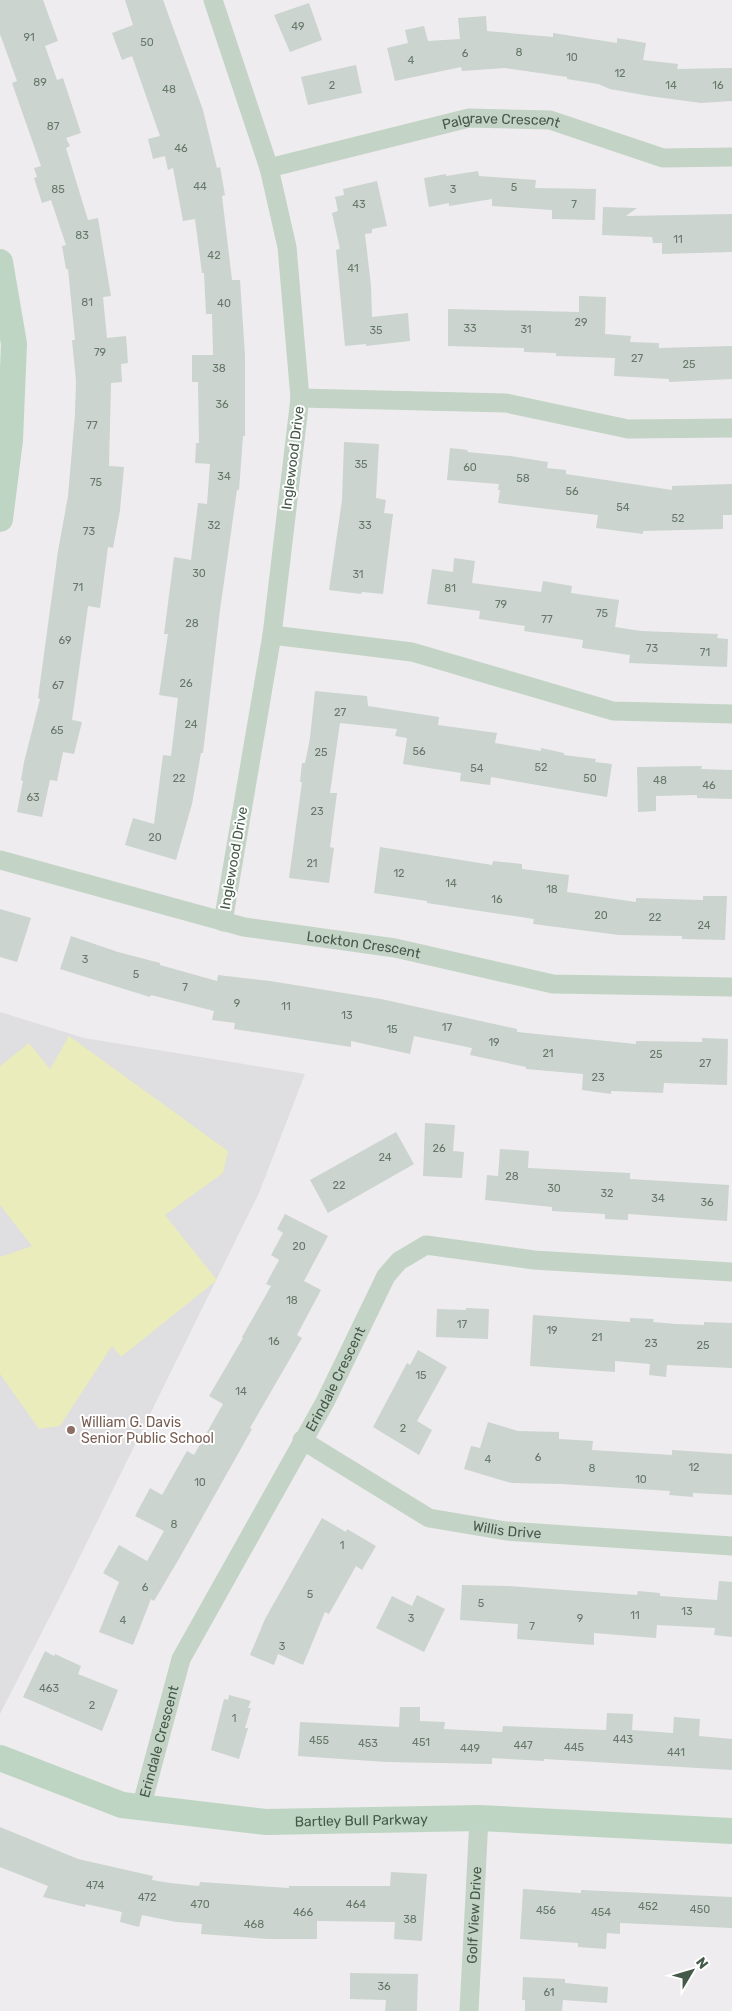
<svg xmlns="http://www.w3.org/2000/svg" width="732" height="2011" font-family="Rubik,sans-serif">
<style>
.education{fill:#dfdee0}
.green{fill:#eaecbb}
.building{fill:#cbd4ce}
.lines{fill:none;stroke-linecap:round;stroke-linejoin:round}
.street{stroke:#c3d3c5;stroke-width:19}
.secondary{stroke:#bfd5c3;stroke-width:26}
.education-dot{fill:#8d6e63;stroke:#fff;stroke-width:2}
.labels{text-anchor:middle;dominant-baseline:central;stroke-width:4;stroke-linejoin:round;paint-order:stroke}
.number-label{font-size:11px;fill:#66786a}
.street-label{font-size:14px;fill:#455948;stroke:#fff}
.education-label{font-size:14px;fill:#785e54;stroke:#fff;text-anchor:start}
</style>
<rect width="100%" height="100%" fill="#eeecef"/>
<polygon class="education" points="0,1012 84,1038 305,1074 259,1193 62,1593 0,1714"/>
<polygon class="green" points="69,1036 228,1151 223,1173 165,1215 217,1280 121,1357 112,1346 60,1426 39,1429 0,1374 0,1257 32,1246 0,1205 0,1066 29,1043 50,1069"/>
<g class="building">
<polygon points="0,0 43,0 58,41 45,46 57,80 63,78 81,133 66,138 70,146 66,148 88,220 98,218 111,296 103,297 107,338 126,336 128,363 121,364 122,382 111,383 109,466 124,467 120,510 113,548 108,547 100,608 88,606 72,720 82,722 74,754 63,752 57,781 50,780 42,817 17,812 23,781 21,780 24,762 40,699 38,698 58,551 68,496 75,414 76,381 72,340 75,340 68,269 66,269 62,246 66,245 51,200 42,203 34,178 37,177 34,168 41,166 12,83 17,81 0,34"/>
<polygon points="125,0 163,0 203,110 217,168 220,167 225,195 222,196 232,280 240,280 245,356 245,436 243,436 239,490 237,490 220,610 203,753 201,753 192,804 176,860 125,845 133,818 154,824 163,755 171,756 178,698 159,695 168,634 164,634 174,557 191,560 198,503 207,504 210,464 195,463 196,443 199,443 198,382 192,382 192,355 213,355 212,314 206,314 204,273 202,273 195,219 183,221 173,168 168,170 165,156 153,159 148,139 160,136 132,56 122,60 112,33 133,25"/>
<polygon points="309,3 322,40 290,52 274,15"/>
<polygon points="486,16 487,31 553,37 553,33 617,43 617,38 646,43 643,60 678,64 677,69 732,68 732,101 701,103 649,96 610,89 598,84 567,79 567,77 505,68 462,71 461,67 395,81 387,48 408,43 405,30 424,26 428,41 460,39 458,18"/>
<polygon points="356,65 362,93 308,105 301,77"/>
<polygon points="478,171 479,176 536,180 535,188 596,189 595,220 552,219 552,210 492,206 492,199 449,206 449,203 429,207 424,178 446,174 446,176"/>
<polygon points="377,181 387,226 372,229 372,233 365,234 371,286 372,317 408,313 410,341 366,346 366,344 345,346 336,250 340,249 332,213 338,211 335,197 344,195 343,189"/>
<polygon points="603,207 637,208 626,216 732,214 732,252 662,254 662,243 653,243 652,237 602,235"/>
<polygon points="579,296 606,297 605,334 631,336 630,342 659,343 659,348 732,346 732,379 669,382 669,379 614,376 615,358 556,356 556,353 524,352 524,348 448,346 448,309 579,312"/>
<polygon points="344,442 379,444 376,498 386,500 384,513 393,514 383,594 362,592 361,594 329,590 342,500"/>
<polygon points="450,448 468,450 467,452 510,456 548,462 547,468 566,470 566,474 672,490 672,486 732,484 732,515 723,515 723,529 643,531 643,534 596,528 598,515 498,503 500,490 498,490 499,484 447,480"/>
<polygon points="454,558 475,561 472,583 541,592 543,581 572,586 571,593 619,600 615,627 641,631 718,634 717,638 728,639 727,667 629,663 630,655 582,648 583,640 524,631 525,626 479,619 480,611 427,604 432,569 453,572"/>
<polygon points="315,691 367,696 368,706 439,717 438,725 497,733 495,743 541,751 541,748 564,753 564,755 596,759 595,762 612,764 607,797 491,777 490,785 460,781 461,773 403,764 407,738 395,736 397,729 340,723 330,793 337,793 330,847 334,848 329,883 289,878 302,782 300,782 302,763 305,763 310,738"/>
<polygon points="702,766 701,769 732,770 732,799 697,798 697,795 656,796 656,811 638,812 637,767"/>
<polygon points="380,847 492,865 493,861 522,864 522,869 569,875 567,892 636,902 636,898 703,900 703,896 727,896 725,940 682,939 682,936 619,935 533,924 534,919 427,903 427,901 374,893"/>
<polygon points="0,909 31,918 17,962 0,957"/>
<polygon points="71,936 118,952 160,963 160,965 217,981 218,975 270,981 381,999 517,1029 517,1032 636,1044 636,1041 702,1042 702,1038 728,1039 727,1085 664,1083 663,1093 611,1091 611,1094 582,1090 583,1074 526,1069 526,1067 470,1055 472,1048 414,1036 410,1054 351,1041 351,1047 234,1029 235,1023 212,1020 214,1011 151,995 150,997 60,969"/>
<polygon points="425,1123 455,1125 453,1151 464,1152 462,1178 423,1176"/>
<polygon points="396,1132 414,1164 328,1213 310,1180"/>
<polygon points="500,1149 529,1151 528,1168 630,1173 630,1179 729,1185 727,1221 628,1214 628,1220 605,1219 605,1214 552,1211 552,1207 485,1200 487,1175 498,1176"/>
<polygon points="285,1214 328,1236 304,1281 321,1290 297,1335 302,1338 250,1428 252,1429 180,1557 154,1601 151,1599 133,1645 99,1632 119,1582 103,1573 119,1545 147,1561 164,1531 135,1516 150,1488 162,1495 187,1451 194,1455 223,1404 209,1396 243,1338 242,1337 271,1286 266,1284 279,1260 271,1255 283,1233 277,1229"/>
<polygon points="466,1308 489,1309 488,1339 436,1337 437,1309 466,1310"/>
<polygon points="533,1315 630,1322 630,1318 654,1319 653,1322 676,1324 704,1325 704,1322 732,1323 732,1368 667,1365 666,1377 649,1375 650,1364 615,1361 615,1372 530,1366"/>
<polygon points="418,1350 447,1367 417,1421 432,1430 419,1455 373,1427 407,1363 410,1365"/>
<polygon points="488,1422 518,1431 559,1432 559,1439 593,1441 592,1450 672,1455 672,1450 732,1454 732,1495 693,1493 693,1497 669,1495 670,1491 561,1484 511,1483 464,1469 471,1446 480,1448"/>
<polygon points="322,1518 346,1532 347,1529 376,1546 362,1570 356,1566 329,1614 325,1612 303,1665 278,1654 274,1665 250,1655 265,1619"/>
<polygon points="719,1581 732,1582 732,1637 714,1635 715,1628 657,1625 656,1638 594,1633 594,1645 517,1639 518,1624 460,1620 462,1585 507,1586 637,1595 638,1591 660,1593 660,1596 717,1600"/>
<polygon points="417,1595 445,1609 424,1652 376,1628 392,1596 412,1606"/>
<polygon points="45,1651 54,1656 55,1654 81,1666 78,1674 118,1690 102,1731 23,1697"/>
<polygon points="229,1695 251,1701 248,1708 251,1708 245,1728 248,1728 239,1759 211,1750 224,1699 228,1700"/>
<polygon points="400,1707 420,1707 420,1721 445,1722 444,1729 502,1732 503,1726 606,1730 607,1713 633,1714 632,1730 673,1733 674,1717 700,1719 699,1736 732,1739 732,1770 544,1759 544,1761 492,1758 492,1764 386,1762 298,1756 300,1722 399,1727"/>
<polygon points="0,1827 78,1859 153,1876 152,1880 170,1883 199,1886 200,1882 289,1888 289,1886 390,1886 391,1872 427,1874 422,1941 394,1939 395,1922 317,1921 317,1939 268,1939 201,1934 202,1924 176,1922 142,1915 139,1927 120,1922 122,1912 86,1904 85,1907 43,1897 48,1886 0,1867"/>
<polygon points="523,1889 581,1893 581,1890 732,1897 732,1928 620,1923 620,1934 607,1933 606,1949 578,1947 578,1943 520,1939"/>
<polygon points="350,1973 418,1974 417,2011 385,2011 386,2000 350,1999"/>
<polygon points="523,1977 565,1979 565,1983 608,1987 607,2003 563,2000 562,2011 525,2011 525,2000 522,2000"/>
</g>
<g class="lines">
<g class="street">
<polyline points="213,0 269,168 287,247 300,398 272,635 223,922"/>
<path id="s1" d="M269 168 469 118 550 120 663 158 732 157"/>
<polyline points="300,398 506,403 628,429 732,428"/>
<polyline points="272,635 412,652 613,711 732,714"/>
<path id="s2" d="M0 860 244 927 395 948 553 984 732 987"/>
<path id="s3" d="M302 1440 429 1518 506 1531 732 1546"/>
<path id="s4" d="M141 1808 181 1659 325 1402 386 1276 399 1261 426 1245 534 1260 732 1272"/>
<path id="s5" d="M469 2011 479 1818"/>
</g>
<g class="secondary">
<polyline points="0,262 14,344 10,440 0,519"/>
<path id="s6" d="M0 1758 122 1805 266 1822 479 1818 732 1831"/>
</g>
</g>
<circle class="education-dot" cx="71" cy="1430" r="5"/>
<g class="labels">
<g class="number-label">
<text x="298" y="26">49</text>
<text x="29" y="37">91</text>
<text x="147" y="42">50</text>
<text x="519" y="52">8</text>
<text x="465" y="53">6</text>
<text x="572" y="57">10</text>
<text x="411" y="60">4</text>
<text x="620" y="73">12</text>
<text x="40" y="82">89</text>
<text x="332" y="85">2</text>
<text x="671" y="85">14</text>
<text x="718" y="85">16</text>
<text x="169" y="89">48</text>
<text x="53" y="126">87</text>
<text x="181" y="148">46</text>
<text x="200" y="186">44</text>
<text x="514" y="187">5</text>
<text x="58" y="189">85</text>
<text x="453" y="189">3</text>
<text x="359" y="204">43</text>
<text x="574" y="204">7</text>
<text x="82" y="235">83</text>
<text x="678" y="239">11</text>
<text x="214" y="255">42</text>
<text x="353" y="268">41</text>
<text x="87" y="302">81</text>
<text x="224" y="303">40</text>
<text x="581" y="322">29</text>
<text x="470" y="328">33</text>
<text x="526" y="329">31</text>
<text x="376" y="330">35</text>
<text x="100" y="352">79</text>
<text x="637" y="358">27</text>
<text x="689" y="364">25</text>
<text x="219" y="368">38</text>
<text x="222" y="404">36</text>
<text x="92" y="425">77</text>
<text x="361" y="464">35</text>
<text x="470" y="467">60</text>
<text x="224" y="476">34</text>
<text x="523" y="478">58</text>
<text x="96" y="482">75</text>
<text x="572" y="491">56</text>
<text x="623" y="507">54</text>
<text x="678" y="518">52</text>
<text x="214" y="525">32</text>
<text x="365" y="525">33</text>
<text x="89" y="531">73</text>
<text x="199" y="573">30</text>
<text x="358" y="574">31</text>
<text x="78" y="587">71</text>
<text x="450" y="588">81</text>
<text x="501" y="604">79</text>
<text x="602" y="613">75</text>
<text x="547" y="619">77</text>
<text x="192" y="623">28</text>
<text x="65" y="640">69</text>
<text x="652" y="648">73</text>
<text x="705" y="652">71</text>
<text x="186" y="683">26</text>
<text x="58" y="685">67</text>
<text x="340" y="712">27</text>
<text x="191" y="724">24</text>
<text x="57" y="730">65</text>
<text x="419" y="751">56</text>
<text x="321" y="752">25</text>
<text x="541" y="767">52</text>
<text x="477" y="768">54</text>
<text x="179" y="778">22</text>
<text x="590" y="778">50</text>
<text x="660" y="780">48</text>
<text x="709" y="785">46</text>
<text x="33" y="797">63</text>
<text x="317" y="811">23</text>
<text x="155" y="837">20</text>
<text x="312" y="863">21</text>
<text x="399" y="873">12</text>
<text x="451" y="883">14</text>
<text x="552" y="889">18</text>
<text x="497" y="899">16</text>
<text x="601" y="915">20</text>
<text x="655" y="917">22</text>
<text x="704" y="925">24</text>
<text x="85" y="959">3</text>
<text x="136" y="974">5</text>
<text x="185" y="987">7</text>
<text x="237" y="1003">9</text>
<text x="286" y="1006">11</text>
<text x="347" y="1015">13</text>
<text x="447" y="1027">17</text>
<text x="392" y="1029">15</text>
<text x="494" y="1042">19</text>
<text x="548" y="1053">21</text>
<text x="656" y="1054">25</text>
<text x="705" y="1063">27</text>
<text x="598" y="1077">23</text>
<text x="439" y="1148">26</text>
<text x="385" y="1157">24</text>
<text x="512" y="1176">28</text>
<text x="339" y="1185">22</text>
<text x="554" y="1188">30</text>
<text x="607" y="1193">32</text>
<text x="658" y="1198">34</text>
<text x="707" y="1202">36</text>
<text x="299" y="1246">20</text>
<text x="292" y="1300">18</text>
<text x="462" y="1324">17</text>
<text x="552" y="1330">19</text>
<text x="597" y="1337">21</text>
<text x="274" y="1341">16</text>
<text x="651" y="1343">23</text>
<text x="703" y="1345">25</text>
<text x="421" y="1375">15</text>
<text x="241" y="1391">14</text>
<text x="403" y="1428">2</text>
<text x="538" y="1457">6</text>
<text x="488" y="1459">4</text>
<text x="694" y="1467">12</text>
<text x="592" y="1468">8</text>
<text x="641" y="1479">10</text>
<text x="200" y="1482">10</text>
<text x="174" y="1524">8</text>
<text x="342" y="1545">1</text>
<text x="145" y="1587">6</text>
<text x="310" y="1594">5</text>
<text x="481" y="1603">5</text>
<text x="687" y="1611">13</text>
<text x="635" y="1615">11</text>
<text x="411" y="1618">3</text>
<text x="580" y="1618">9</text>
<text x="123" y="1620">4</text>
<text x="532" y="1626">7</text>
<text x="282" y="1646">3</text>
<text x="49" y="1688">463</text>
<text x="92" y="1705">2</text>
<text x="234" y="1718">1</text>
<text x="623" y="1739">443</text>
<text x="319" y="1740">455</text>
<text x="421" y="1742">451</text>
<text x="368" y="1743">453</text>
<text x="523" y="1745">447</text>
<text x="574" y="1747">445</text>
<text x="470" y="1748">449</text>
<text x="676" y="1752">441</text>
<text x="95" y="1885">474</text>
<text x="147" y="1897">472</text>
<text x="200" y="1904">470</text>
<text x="356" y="1904">464</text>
<text x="648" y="1906">452</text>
<text x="700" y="1909">450</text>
<text x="546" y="1910">456</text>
<text x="303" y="1912">466</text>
<text x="601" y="1912">454</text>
<text x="410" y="1919">38</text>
<text x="254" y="1924">468</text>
<text x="384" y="1986">36</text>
<text x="549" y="1992">61</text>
</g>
<g class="street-label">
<text stroke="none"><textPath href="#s1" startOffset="238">Palgrave Crescent</textPath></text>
<text transform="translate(293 458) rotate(-83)">Inglewood Drive</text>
<text transform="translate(234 858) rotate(-80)">Inglewood Drive</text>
<text stroke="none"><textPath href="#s2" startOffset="374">Lockton Crescent</textPath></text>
<text stroke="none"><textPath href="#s4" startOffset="474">Erindale Crescent</textPath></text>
<text stroke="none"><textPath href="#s3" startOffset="228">Willis Drive</textPath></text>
<text stroke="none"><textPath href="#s4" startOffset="69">Erindale Crescent</textPath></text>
<text stroke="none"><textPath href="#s6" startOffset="371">Bartley Bull Parkway</textPath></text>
<text stroke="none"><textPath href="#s5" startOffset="96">Golf View Drive</textPath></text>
</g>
<g class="education-label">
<text x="81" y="1422">William G. Davis<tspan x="81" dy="16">Senior Public School</tspan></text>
</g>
</g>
<g transform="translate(692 1971) rotate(52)" stroke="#ffffff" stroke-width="4" paint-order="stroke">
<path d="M0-4L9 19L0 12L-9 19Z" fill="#455948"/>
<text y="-8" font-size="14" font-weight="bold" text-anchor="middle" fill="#455948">N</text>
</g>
</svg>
